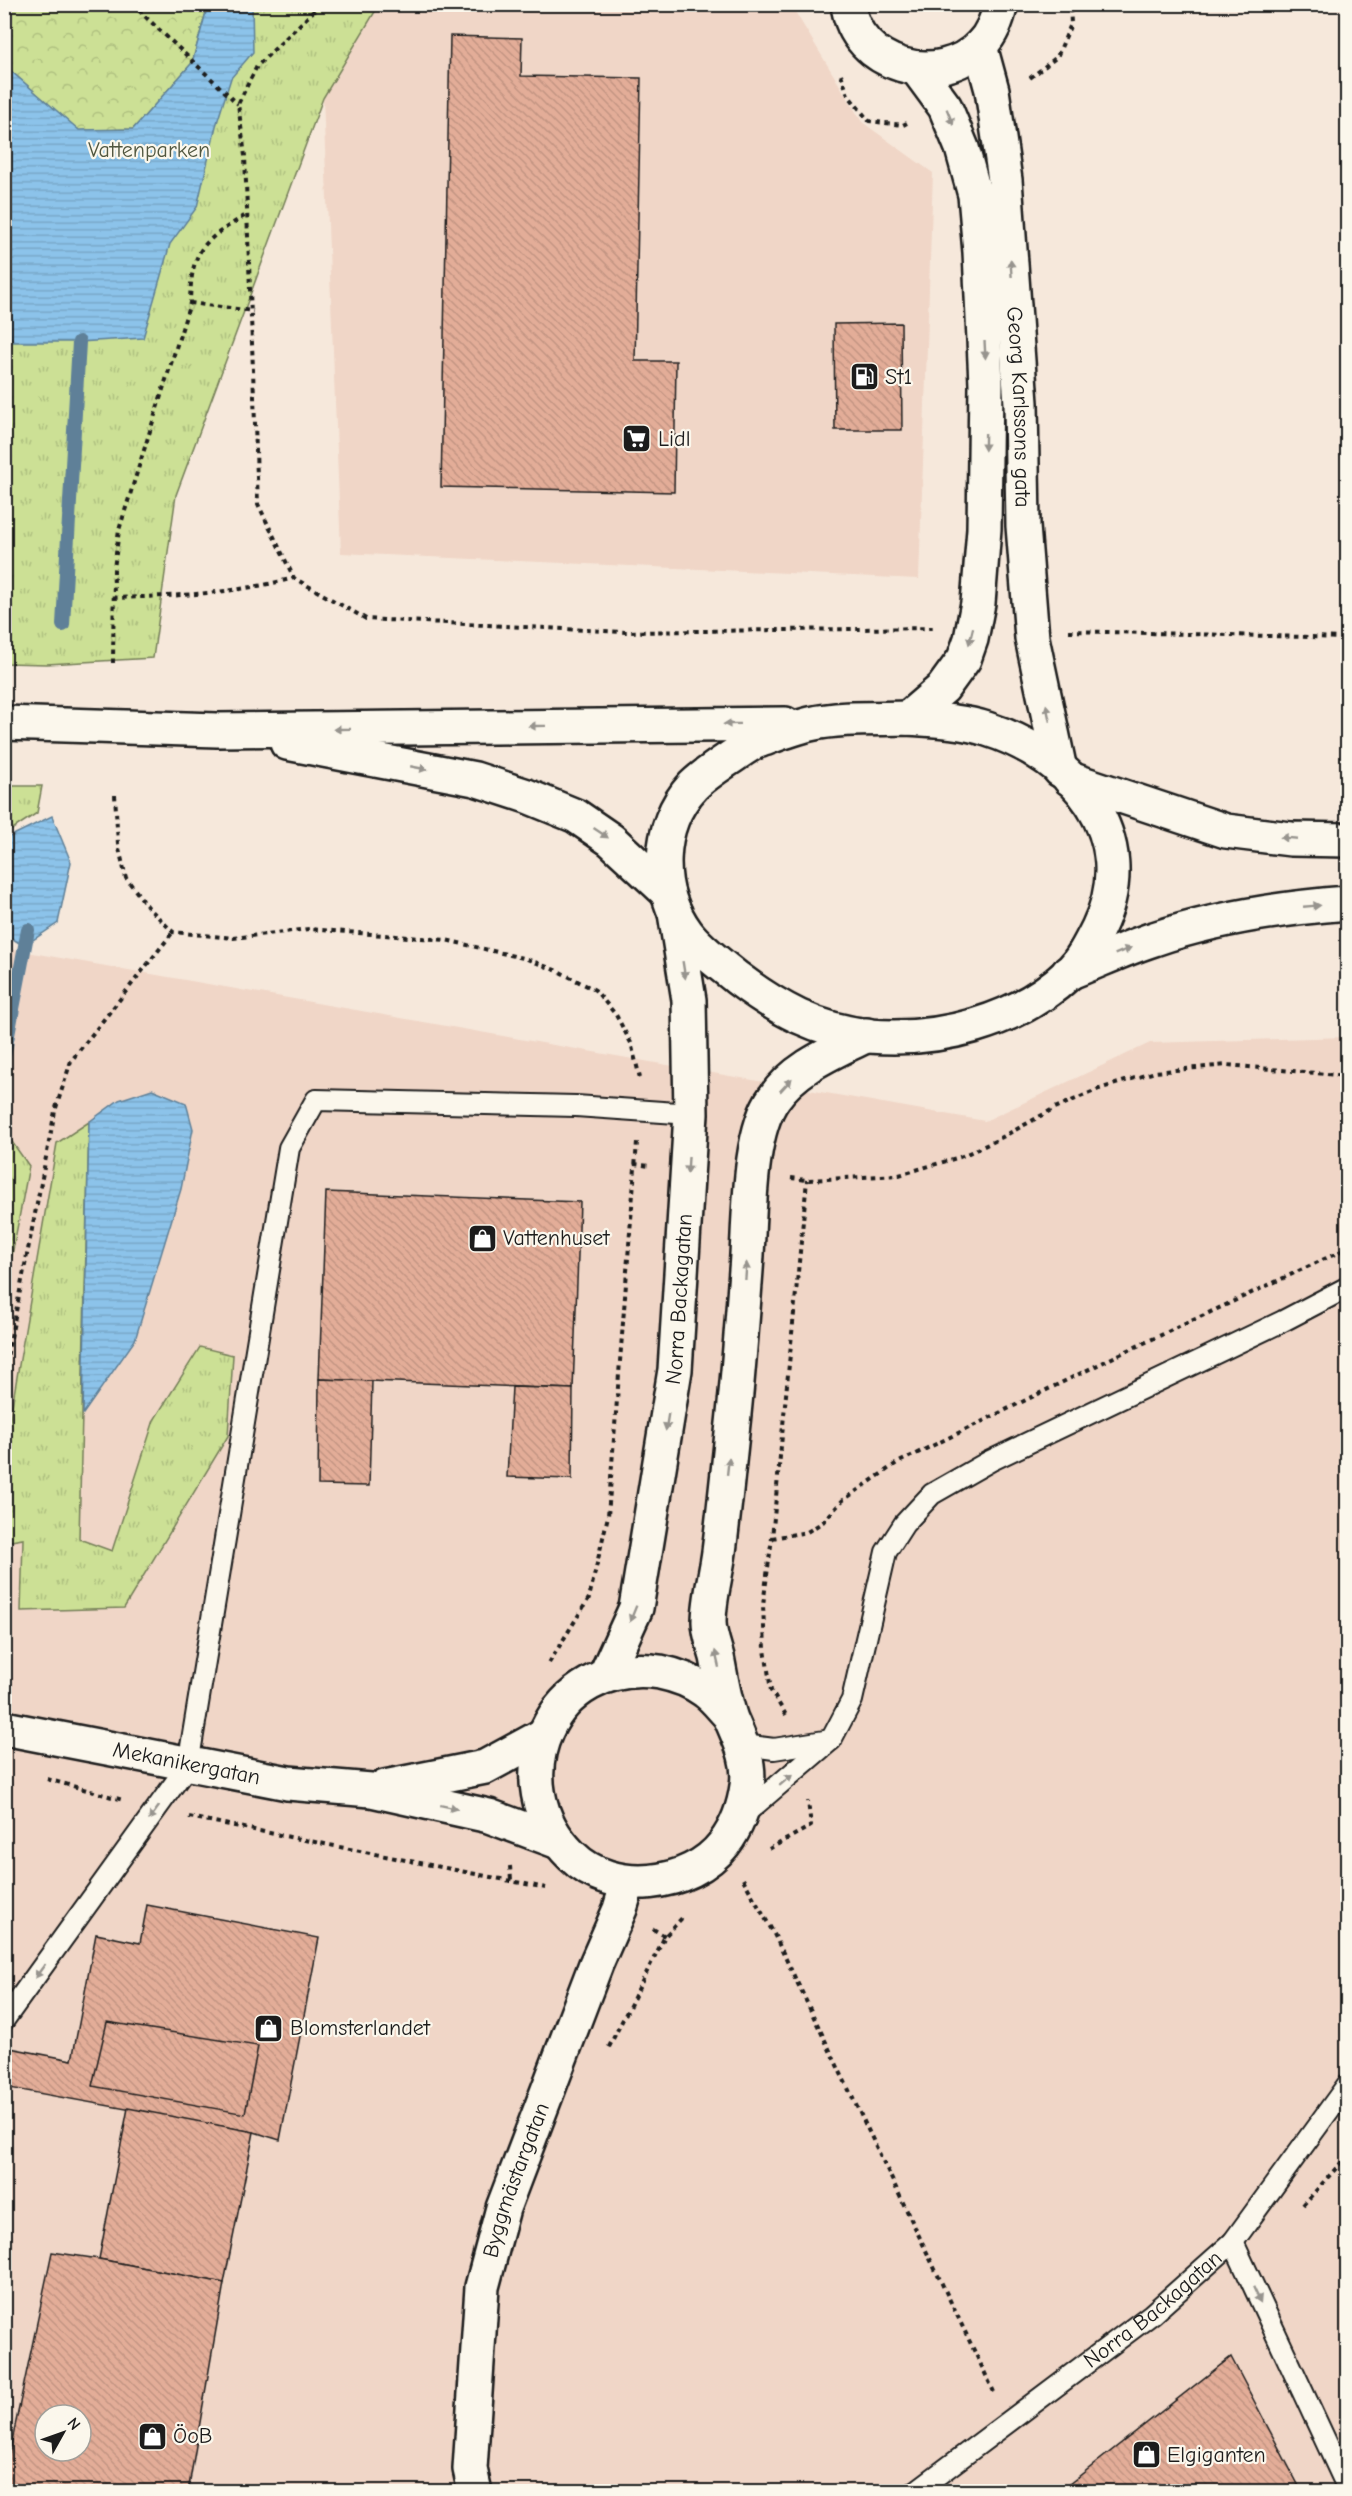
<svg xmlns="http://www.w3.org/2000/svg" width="1352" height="2496" font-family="'Comic Neue',sans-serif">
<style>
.built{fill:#f0d6c7;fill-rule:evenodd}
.grass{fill:url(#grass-tufts);stroke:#747e58;stroke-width:1.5}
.forest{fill:url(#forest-crowns);stroke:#747e58;stroke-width:1.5}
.water{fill:url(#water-rules);stroke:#5f8098;stroke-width:1.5}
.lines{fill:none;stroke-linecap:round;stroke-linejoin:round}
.stream{stroke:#5f8098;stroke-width:14}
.building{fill:url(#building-back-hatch);stroke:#1c1c1c;stroke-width:1.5;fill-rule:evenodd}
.service-casing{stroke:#1c1c1c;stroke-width:24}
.minor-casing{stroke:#1c1c1c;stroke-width:38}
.trunk-casing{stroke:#1c1c1c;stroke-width:38}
.path{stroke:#1c1c1c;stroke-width:4;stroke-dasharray:4.5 4.5;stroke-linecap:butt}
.service{stroke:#fbf7ec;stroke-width:20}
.minor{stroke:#fbf7ec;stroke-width:33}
.trunk{stroke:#fbf7ec;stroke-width:33}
.oneway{fill:#97948e}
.labels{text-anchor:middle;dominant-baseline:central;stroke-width:4.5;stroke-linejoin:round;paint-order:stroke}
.park-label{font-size:22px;fill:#515740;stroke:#fbf7ec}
.poi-label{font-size:22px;fill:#1c1c1c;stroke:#fbf7ec;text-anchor:start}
.street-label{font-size:22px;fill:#1c1c1c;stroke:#fbf7ec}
</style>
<defs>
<pattern id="grass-tufts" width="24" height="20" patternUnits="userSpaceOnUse" patternTransform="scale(1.5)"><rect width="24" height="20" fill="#cce095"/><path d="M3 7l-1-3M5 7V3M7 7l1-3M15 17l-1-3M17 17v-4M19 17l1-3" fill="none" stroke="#afc080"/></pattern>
<pattern id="forest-crowns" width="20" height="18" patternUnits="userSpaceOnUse" patternTransform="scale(1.5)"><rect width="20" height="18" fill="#cce095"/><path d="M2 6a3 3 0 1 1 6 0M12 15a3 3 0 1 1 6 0" fill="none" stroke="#afc080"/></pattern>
<pattern id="water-rules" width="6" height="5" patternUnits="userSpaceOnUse" patternTransform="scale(1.5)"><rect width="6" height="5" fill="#8cc3ea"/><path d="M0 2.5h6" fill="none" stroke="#78a7c8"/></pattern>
<pattern id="building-back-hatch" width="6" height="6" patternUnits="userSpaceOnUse" patternTransform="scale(1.5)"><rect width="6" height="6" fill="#e3ad98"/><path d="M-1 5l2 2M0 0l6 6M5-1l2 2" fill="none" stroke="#c29482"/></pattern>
</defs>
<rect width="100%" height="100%" fill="#f6e8db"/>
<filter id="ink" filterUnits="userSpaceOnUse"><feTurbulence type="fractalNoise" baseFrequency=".0167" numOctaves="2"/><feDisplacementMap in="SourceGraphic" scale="12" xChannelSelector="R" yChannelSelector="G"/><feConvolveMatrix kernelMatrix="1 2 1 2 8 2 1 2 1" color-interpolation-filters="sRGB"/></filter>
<g filter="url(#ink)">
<g class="built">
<polygon points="379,5 791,5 862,122 933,173 919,579 341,553 323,98"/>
<path d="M4 948 985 1121 1150 1043 1347 1037V2491H5ZM45 2415H81V2451H45Z"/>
</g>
<g class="grass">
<polygon points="5,5 379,5 323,98 176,495 153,658 47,664 5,663"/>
<polygon points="5,786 42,786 37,813 5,834"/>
<polygon points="89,1122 79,1539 112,1551 154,1420 200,1347 233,1355 228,1436 124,1608 21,1611 23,1539 5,1542 5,1447 57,1143"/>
<polygon points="5,1132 29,1166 5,1292"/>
</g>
<polygon class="forest" points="4,5 208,5 192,63 133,129 79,131 5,66"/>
<g class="water">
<polygon points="208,5 252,5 253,52 231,78 216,126 197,207 170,244 143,338 79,342 13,342 4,322 5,66 79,130 133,129 192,63"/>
<polygon points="52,816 71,862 58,923 24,946 5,934 5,839"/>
<polygon points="152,1089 186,1103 193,1129 181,1189 135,1340 83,1414 89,1122 119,1100"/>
</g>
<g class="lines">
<g class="stream">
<polyline points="63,625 79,342"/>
<polyline points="4,1056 28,930"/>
</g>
</g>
<g class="building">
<polygon points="450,36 522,38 521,76 641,78 635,361 676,361 674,492 441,487"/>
<polygon points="901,323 902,430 835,430 834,324"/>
<polygon points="326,1192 580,1202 573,1389 319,1379"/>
<polygon points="319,1379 372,1381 369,1486 318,1485"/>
<polygon points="512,1387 573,1389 572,1479 507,1477"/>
<polygon points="147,1905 319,1938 280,2140 254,2132 4,2087 10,2048 72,2060 96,1934 140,1943"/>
<polygon points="107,2022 258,2046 245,2114 92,2086"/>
<polygon points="128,2108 254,2132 224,2283 99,2259"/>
<path d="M52 2252 99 2259 224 2283 188 2492H4V2478ZM45 2415H81V2451H45Z"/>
<polygon points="1231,2357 1302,2492 1059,2492"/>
</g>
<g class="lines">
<defs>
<g id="service">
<polyline points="744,1745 774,1749 831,1740"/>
<polyline points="741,1817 831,1740 852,1700 886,1552 904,1524 932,1494 990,1461 1283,1321 1348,1287"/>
<polyline points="4,2020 188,1765 289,1148 316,1100 576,1106 691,1114"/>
<polyline points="1233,2242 1348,2489"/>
<path id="s1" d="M915 2492 1152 2314 1233 2242 1348 2084"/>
</g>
<g id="minor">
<path d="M848 4C855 67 939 89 981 45 992 34 997 20 1001 4"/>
<path id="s2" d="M980 46 992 90 1005 180 1021 403 1023 526 1032 638 1060 770"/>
<polyline points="908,718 943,688 964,659 971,639 978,603 984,529 986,384 980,252 975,195 962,148 945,107 917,69"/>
<path id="s3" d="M605 1676 636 1608 675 1370 691 1114 689 1000 675 913"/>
<path d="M730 1716C722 1708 714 1697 705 1691 692 1681 675 1675 660 1672 551 1656 496 1782 572 1856 612 1896 690 1888 724 1844 737 1827 744 1808 747 1786 751 1762 740 1740 731 1719 724 1699 721 1677 717 1657 714 1646 709 1633 709 1622 709 1599 716 1575 719 1552 724 1512 728 1472 732 1433 738 1379 742 1325 746 1270 750 1224 747 1135 774 1098 796 1066 834 1052 867 1035"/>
<path id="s4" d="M4 1728 288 1783 371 1790 489 1816 556 1841"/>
<polyline points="385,1787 485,1767 542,1736"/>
<path id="s5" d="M475 2492 470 2469 482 2287 503 2208 596 1964 620 1909 628 1882"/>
</g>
<g id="trunk">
<path d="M908 718C934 720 962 721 987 729 1073 756 1143 836 1098 928 1090 944 1081 962 1068 974 1017 1022 938 1042 869 1036 816 1030 778 1009 737 978 720 964 700 950 687 933 655 890 656 826 693 786 703 776 715 768 727 760 737 754 747 745 758 741 775 735 793 728 810 724 841 717 876 719 908 718Z"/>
<polyline points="4,723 217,730 785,724"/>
<polyline points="287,743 475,779 527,796 576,816 611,840 667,892"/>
<polyline points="1070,779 1226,831 1291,839 1348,840"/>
<path d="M1068 973C1097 962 1125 948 1154 939 1216 918 1282 908 1348 903"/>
</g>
</defs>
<use href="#service" class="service-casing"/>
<use href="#minor" class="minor-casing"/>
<use href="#trunk" class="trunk-casing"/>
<g class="path">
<polyline points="132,4 238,104"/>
<polyline points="321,4 257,66 238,104 245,156 258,504 294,578 366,619 625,632 934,628"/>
<polyline points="841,74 848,95 869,121 903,125 907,123"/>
<polyline points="1030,78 1057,57 1071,24 1070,4"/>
<polyline points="190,303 253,311"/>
<path d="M113 598C176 596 233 594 294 578"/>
<polyline points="1069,631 1348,638"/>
<path d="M113 663 114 569 119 530 190 303C191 249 202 242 246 215"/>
<polyline points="115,795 118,844 126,878 148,907 173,932 233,938 309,929 446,940 527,959 560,972 595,990 616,1015 631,1043 640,1078"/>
<polyline points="634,1164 650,1166"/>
<polyline points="791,1178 807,1180 899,1175 960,1157 997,1140 1055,1108 1099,1089 1155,1072 1227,1065 1348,1076"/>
<polyline points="4,1373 55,1111 71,1061 173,932"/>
<polyline points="772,1538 807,1532 823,1522 842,1501 897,1463 1116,1356 1348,1248"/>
<polyline points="549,1663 589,1598 608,1516 637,1142"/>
<polyline points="786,1715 771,1691 765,1649 763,1605 772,1538 807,1180"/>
<polyline points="47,1779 123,1800"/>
<polyline points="189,1817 546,1888"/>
<polyline points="769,1849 811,1826 808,1801"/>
<polyline points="510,1866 511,1880"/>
<polyline points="743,1879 773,1932 994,2392"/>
<polyline points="653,1929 665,1936"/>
<polyline points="609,2047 665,1936 684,1916"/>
<polyline points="1303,2205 1348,2155"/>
</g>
<use href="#service" class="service"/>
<use href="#minor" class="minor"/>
<use href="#trunk" class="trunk"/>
</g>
<defs><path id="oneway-solid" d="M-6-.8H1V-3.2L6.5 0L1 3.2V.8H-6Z" transform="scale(1.5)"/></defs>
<g class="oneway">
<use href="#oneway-solid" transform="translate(950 117) rotate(68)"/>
<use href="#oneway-solid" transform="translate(1011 268) rotate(-94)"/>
<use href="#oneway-solid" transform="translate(985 350) rotate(87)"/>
<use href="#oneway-solid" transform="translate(985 442) rotate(91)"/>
<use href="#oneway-solid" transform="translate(971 636) rotate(104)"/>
<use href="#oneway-solid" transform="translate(1048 713) rotate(-102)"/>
<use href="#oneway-solid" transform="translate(732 724) rotate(179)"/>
<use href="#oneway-solid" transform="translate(537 726) rotate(179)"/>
<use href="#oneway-solid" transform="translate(342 729) rotate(179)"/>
<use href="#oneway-solid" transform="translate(419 768) rotate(11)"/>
<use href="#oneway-solid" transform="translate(601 833) rotate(34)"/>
<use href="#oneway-solid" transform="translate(1289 838) rotate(-175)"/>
<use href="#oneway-solid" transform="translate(1312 906) rotate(-5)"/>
<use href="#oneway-solid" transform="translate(1123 951) rotate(-22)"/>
<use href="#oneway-solid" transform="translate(684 970) rotate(81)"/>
<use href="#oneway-solid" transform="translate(786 1085) rotate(-47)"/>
<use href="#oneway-solid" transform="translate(688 1165) rotate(94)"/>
<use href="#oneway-solid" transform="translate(746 1271) rotate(-86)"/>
<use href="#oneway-solid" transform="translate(667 1422) rotate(99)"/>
<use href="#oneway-solid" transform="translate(728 1466) rotate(-84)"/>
<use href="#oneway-solid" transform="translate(633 1614) rotate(112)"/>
<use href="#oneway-solid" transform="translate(717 1659) rotate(-103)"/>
<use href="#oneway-solid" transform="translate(786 1780) rotate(-41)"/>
<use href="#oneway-solid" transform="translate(449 1807) rotate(12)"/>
<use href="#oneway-solid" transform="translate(154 1813) rotate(126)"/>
<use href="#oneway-solid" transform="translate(40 1971) rotate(126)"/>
<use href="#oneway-solid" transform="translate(1257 2295) rotate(65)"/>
</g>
</g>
<defs>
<symbol id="fuel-square" viewBox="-11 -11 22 22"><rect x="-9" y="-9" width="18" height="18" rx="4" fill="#1c1c1c" stroke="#fbf7ec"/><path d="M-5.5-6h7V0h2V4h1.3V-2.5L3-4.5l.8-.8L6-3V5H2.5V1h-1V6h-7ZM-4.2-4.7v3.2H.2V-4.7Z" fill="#fff"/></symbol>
<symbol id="supermarket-square" viewBox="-11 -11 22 22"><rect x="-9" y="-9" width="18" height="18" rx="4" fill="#1c1c1c" stroke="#fbf7ec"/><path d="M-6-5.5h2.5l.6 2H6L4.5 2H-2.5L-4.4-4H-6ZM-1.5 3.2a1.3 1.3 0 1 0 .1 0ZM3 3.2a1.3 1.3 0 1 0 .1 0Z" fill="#fff"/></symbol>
<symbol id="shop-square" viewBox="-11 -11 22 22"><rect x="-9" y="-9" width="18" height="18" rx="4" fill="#1c1c1c" stroke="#fbf7ec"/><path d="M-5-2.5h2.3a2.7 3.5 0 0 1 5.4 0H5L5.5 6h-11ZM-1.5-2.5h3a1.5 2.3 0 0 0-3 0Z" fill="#fff"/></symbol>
</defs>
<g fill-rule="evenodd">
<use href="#fuel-square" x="848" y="360" width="33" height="33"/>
<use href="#supermarket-square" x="620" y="422" width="33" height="33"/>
<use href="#shop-square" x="466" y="1222" width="33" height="33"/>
<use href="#shop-square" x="252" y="2012" width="33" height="33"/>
<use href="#shop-square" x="136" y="2420" width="33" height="33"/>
<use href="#shop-square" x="1130" y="2438" width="33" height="33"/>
</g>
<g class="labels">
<g class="park-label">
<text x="149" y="150">Vattenparken</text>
</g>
<g class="poi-label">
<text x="885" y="377">St1</text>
<text x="658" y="439">Lidl</text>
<text x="503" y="1238">Vattenhuset</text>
<text x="290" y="2028">Blomsterlandet</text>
<text x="173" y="2436">ÖoB</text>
<text x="1167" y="2455">Elgiganten</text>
</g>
<g class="street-label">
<text stroke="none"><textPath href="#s2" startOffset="364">Georg Karlssons gata</textPath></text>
<text stroke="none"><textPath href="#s3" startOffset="387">Norra Backagatan</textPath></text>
<text stroke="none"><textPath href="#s4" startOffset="186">Mekanikergatan</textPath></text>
<text stroke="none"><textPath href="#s5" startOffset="318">Byggmästargatan</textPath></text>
<text stroke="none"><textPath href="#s1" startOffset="300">Norra Backagatan</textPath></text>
</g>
</g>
<rect width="1352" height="2496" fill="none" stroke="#fbf7ec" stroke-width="24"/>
<rect x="12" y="12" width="1328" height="2472" fill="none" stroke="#1c1c1c" stroke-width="2" filter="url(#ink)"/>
<g transform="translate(63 2433) rotate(50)"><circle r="28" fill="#fbf7ec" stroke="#a29f99" stroke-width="1.5"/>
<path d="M0-4.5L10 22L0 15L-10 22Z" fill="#1c1c1c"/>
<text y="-9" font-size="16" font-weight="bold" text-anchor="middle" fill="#1c1c1c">N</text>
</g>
</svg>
